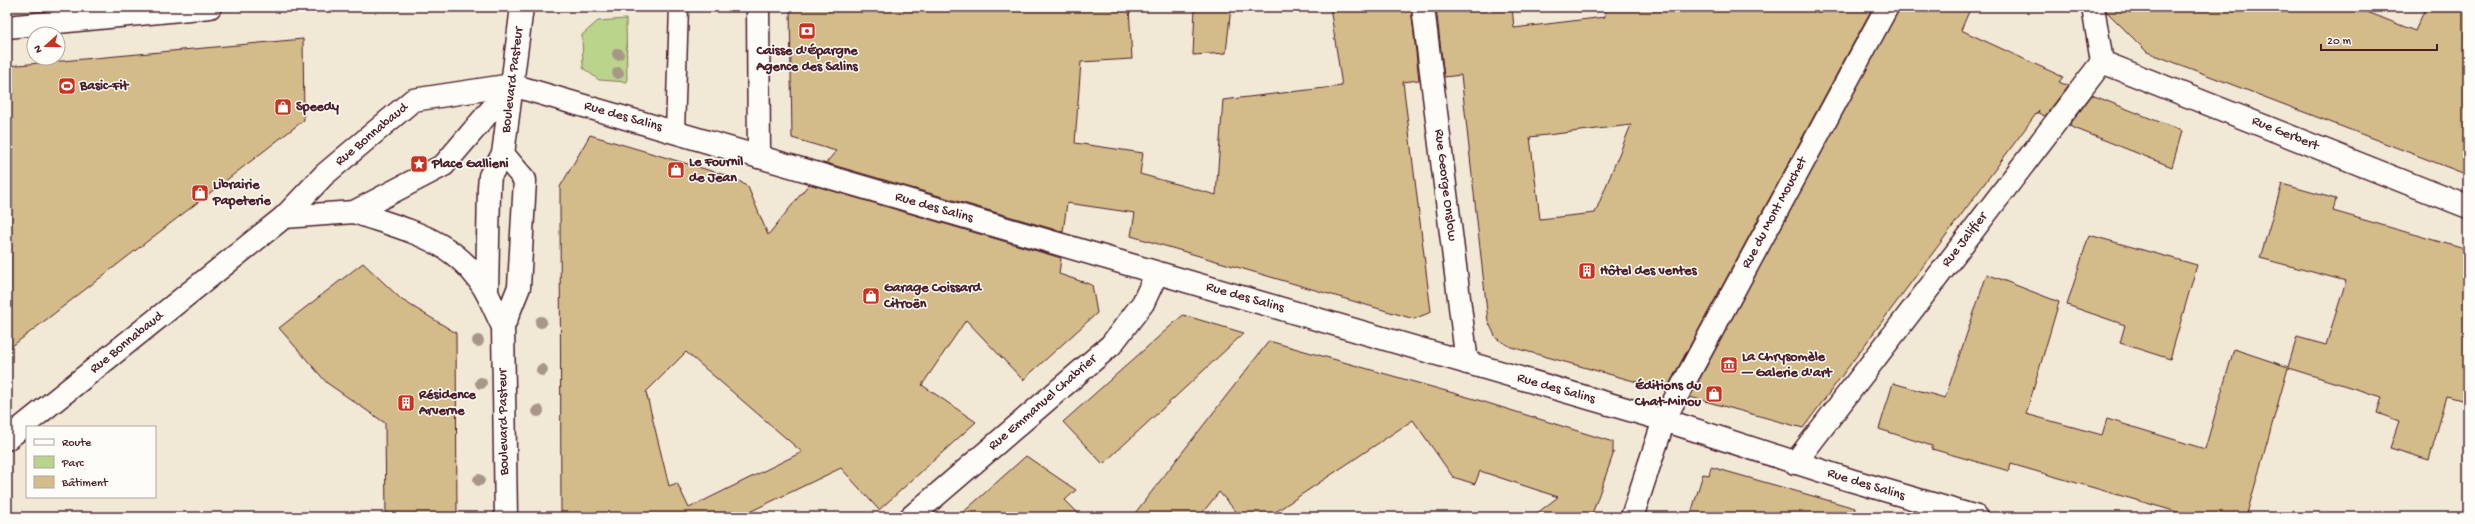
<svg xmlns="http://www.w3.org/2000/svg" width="2475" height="524" font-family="'Gochi Hand',sans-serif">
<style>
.green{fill:#bad48c;stroke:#827a5c}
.building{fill:#d4bb8a;stroke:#4a1f2b;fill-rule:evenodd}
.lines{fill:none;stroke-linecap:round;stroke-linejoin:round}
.lane-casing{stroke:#4a1f2b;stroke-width:21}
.street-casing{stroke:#4a1f2b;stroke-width:25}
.secondary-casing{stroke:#4a1f2b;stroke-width:25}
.lane{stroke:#fdfcf7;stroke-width:18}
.street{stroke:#fdfcf7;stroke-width:22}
.secondary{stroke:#fdfcf7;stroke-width:22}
.tree{fill:#a89788}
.labels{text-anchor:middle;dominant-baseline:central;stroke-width:3;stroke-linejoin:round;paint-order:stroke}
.poi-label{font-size:14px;font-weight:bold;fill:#4a1f2b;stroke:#fdfcf7;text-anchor:start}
.street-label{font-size:14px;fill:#4a1f2b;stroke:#fdfcf7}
</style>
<rect width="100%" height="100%" fill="#f1e8d6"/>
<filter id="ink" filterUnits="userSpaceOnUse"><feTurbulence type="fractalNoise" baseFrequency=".025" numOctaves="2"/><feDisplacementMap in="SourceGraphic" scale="8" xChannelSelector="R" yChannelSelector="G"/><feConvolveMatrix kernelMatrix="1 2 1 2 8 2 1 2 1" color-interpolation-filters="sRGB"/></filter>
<g filter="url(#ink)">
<polygon class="green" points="626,19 627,82 599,80 583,68 582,35 598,21"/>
<g class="building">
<polygon points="790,7 1129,7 1132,59 1081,62 1075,143 1143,153 1140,174 1216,195 1223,100 1342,86 1330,7 1411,7 1419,80 1403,82 1431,312 1414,319 1131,236 1135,213 1067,203 1063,232 826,163 836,151 792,138"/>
<polygon points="1195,7 1231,7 1226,53 1193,55"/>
<path d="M1436 7H1512L1514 28 1605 17 1604 7H1873L1666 390 1511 347 1496 338 1488 321 1461 75 1444 77ZM1631 125 1595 213 1540 219 1530 137Z"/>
<polygon points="1899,7 1971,7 1961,30 2063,77 2059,82 2068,86 2045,116 2038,113 2039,110 1803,428 1690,397"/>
<polygon points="2106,7 2355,7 2415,31 2426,7 2468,7 2468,175 2147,52 2106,11"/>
<polygon points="303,39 304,120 7,350 7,66"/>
<polygon points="2092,95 2182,131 2172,167 2069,126"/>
<path d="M590 135 735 178 748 187 768 235 809 184 1061 258 1059 274 1092 285 1097 313 1023 380 966 320 922 385 976 422 879 510 841 468 739 517H561L560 187ZM686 352 802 452 689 508 677 483 669 486 646 392Z"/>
<polygon points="2282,184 2336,199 2333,211 2468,250 2468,402 2447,396 2429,460 2390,448 2399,421 2377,413 2382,397 2288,368 2246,517 2195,517 2011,464 2009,471 1932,449 1932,446 1879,429 1893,383 1945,398 1987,274 2059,302 2026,414 2102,435 2107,419 2205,449 2234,349 2288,367 2297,337 2326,345 2346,281 2260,258"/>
<polygon points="2089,235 2197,265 2170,359 2120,343 2125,325 2067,305"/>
<polygon points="363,263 402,300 456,333 457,517 386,517 385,423 327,383 279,328"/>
<polygon points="1183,315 1244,333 1103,464 1063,422"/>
<polygon points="1269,341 1478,400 1613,442 1613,454 1614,452 1591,517 1532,517 1558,497 1480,471 1475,484 1453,477 1413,420 1268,517 1241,517 1219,492 1199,517 1132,517"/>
<polygon points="1026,456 1076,490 1065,500 1082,517 958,517"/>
<polygon points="1711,467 1855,508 1854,517 1690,517 1703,474 1709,475"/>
</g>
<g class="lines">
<defs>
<polyline id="lane" points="675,132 679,7"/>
<g id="street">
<polyline points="758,7 759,157"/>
<polyline points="1423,7 1467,363"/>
<polyline points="7,27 210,7"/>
<polyline points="2102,62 2468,207"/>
<polyline points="1795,463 2102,62 2093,7"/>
<polyline points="911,517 1111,345 1143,303 1157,273"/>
<polyline points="1632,517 1664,420 1674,401 1887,7"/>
</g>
<g id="secondary">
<polyline points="503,154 525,180 519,287 503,327 506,517"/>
<path d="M354 212C408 231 457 239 487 293"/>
<polyline points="284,217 354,212 444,165 512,85"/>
<polyline points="503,327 487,293 489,188 490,176 503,154 522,7"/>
<polyline points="7,439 284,217 324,175 413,100 512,85 1664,420 1850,480 1977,517"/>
</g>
</defs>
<use href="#lane" class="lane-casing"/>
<use href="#street" class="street-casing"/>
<use href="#secondary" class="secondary-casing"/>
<use href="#lane" class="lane"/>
<use href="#street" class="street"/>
<use href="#secondary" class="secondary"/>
</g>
<g class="tree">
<circle cx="618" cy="54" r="6"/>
<circle cx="618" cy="73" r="6"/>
<circle cx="541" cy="322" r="6"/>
<circle cx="478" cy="341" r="6"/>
<circle cx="542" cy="370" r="6"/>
<circle cx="481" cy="383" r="6"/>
<circle cx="538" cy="411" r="6"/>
<circle cx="479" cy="480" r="6"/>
</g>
</g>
<defs>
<symbol id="bank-square" viewBox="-11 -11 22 22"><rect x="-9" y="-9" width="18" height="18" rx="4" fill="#c8321e" stroke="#fdfcf7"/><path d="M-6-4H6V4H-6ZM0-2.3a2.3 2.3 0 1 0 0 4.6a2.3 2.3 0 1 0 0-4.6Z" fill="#fff"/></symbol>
<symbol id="stadium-square" viewBox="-11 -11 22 22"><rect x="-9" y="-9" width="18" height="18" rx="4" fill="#c8321e" stroke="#fdfcf7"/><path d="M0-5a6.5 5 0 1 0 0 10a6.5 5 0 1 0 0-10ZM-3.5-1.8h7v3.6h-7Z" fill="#fff"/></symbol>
<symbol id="shop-square" viewBox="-11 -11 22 22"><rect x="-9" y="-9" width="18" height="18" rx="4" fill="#c8321e" stroke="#fdfcf7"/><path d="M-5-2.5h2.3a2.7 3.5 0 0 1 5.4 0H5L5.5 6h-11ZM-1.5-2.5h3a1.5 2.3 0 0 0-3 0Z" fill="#fff"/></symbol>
<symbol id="sight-square" viewBox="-11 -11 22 22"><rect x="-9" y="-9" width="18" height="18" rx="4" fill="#c8321e" stroke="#fdfcf7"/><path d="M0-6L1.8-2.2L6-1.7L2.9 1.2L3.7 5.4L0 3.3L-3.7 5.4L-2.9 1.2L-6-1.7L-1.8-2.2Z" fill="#fff"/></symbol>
<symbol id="building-square" viewBox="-11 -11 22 22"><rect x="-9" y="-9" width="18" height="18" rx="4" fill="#c8321e" stroke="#fdfcf7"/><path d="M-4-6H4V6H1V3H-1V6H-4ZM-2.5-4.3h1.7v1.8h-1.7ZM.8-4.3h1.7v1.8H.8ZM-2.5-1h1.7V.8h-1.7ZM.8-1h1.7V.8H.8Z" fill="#fff"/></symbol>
<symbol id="museum-square" viewBox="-11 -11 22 22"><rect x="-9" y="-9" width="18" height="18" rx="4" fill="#c8321e" stroke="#fdfcf7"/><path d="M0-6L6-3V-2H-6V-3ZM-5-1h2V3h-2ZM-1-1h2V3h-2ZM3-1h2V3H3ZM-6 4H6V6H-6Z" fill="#fff"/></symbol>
</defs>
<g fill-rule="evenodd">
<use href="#bank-square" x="797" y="21" width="20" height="20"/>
<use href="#stadium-square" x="57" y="76" width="20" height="20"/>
<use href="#shop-square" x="273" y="97" width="20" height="20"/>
<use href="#sight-square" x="409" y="154" width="20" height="20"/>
<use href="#shop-square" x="666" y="160" width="20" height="20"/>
<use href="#shop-square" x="190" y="183" width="20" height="20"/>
<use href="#building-square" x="1577" y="261" width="20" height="20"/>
<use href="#shop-square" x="861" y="286" width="20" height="20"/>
<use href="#museum-square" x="1719" y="355" width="20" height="20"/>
<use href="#shop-square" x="1704" y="384" width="20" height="20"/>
<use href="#building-square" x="396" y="393" width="20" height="20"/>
</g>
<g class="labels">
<g class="poi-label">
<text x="807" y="51" text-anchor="middle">Caisse d'Épargne<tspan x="807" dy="16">Agence des Salins</tspan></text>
<text x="80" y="86">Basic-Fit</text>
<text x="296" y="107">Speedy</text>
<text x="689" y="162">Le Fournil<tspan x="689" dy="16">de Jean</tspan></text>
<text x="432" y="164">Place Gallieni</text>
<text x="213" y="185">Librairie<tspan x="213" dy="16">Papeterie</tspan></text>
<text x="1600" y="271">Hôtel des ventes</text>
<text x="884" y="288">Garage Coissard<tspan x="884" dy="16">Citroën</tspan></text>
<text x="1742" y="357">La Chrysomèle<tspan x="1742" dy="16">— Galerie d'art</tspan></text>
<text x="1701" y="386" text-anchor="end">Éditions du<tspan x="1701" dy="16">Chat-Minou</tspan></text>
<text x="419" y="395">Résidence<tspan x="419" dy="16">Arverne</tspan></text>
</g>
<g class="street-label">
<text transform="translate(513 80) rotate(-83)">Boulevard Pasteur</text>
<text transform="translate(623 117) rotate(16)">Rue des Salins</text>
<text transform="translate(2285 134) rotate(22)">Rue Gerbert</text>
<text transform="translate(372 135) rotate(-40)">Rue Bonnabaud</text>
<text transform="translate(1445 185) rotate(83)">Rue George Onslow</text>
<text transform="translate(934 208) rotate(16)">Rue des Salins</text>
<text transform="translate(1775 213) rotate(-62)">Rue du Mont Mouchet</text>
<text transform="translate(1965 240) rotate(-52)">Rue Jalifier</text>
<text transform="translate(1245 298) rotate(16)">Rue des Salins</text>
<text transform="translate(127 343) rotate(-39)">Rue Bonnabaud</text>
<text transform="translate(1556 389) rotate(16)">Rue des Salins</text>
<text transform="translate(1043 403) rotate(-41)">Rue Emmanuel Chabrier</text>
<text transform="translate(504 422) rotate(-91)">Boulevard Pasteur</text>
<text transform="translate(1866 485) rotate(17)">Rue des Salins</text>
</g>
</g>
<rect width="2475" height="524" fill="none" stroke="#fdfcf7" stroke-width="24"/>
<rect x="12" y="12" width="2451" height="500" fill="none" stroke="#4a1f2b" stroke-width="1.5" filter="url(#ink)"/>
<rect x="26" y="426" width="130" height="72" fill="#fdfcf7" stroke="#b5a4a5"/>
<rect x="34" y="439" width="20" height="6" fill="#fdfcf7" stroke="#b5a4a5"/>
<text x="62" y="446" font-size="12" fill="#4a1f2b">Route</text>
<rect x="34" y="456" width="20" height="12" fill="#bad48c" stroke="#b5a4a5"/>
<text x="62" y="466" font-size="12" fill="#4a1f2b">Parc</text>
<rect x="34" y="476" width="20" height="12" fill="#d4bb8a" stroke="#b5a4a5"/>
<text x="62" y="486" font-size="12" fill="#4a1f2b">Bâtiment</text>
<g transform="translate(46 46) rotate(249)"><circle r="19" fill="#fdfcf7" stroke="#b5a4a5"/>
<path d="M0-3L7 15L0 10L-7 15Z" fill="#c8321e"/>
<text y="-6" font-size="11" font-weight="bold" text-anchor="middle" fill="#4a1f2b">N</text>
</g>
<path d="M2321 44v6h116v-6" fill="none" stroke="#4a1f2b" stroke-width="2"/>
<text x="2327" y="44" font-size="12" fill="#4a1f2b" stroke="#fdfcf7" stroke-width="3" paint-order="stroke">20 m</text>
</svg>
